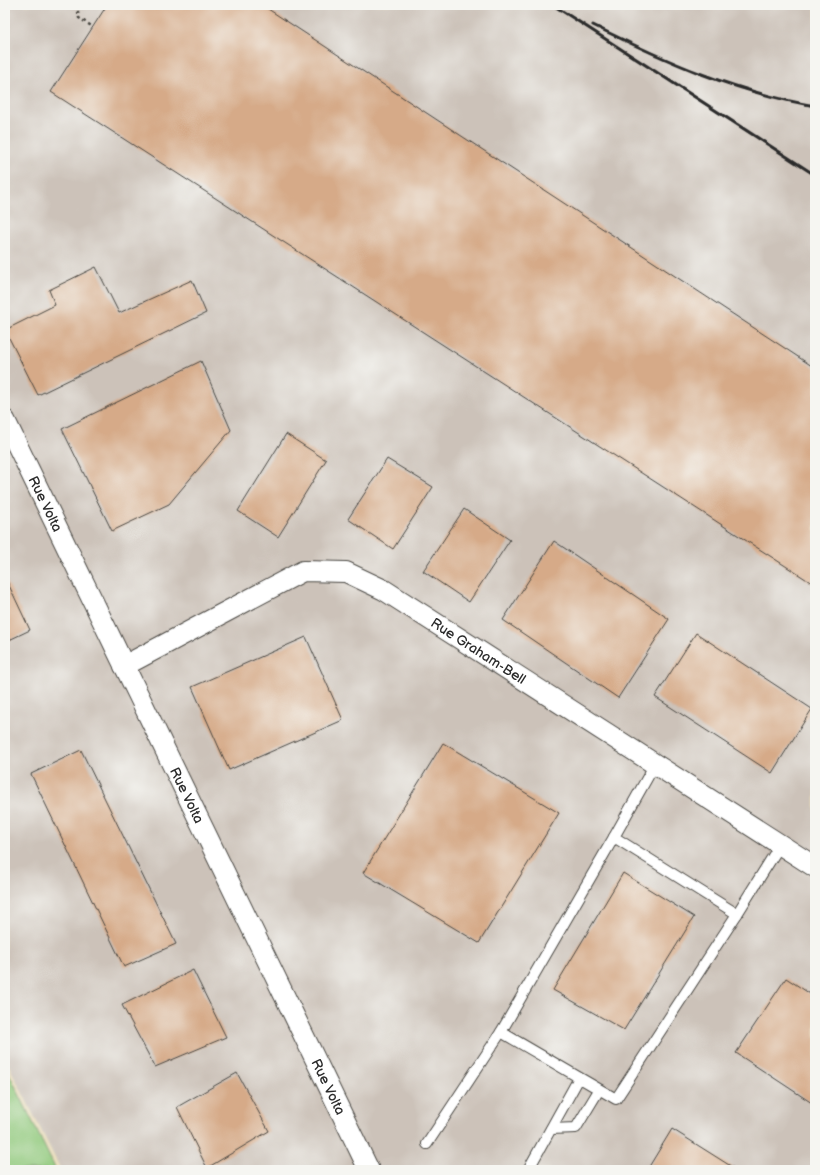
<svg xmlns="http://www.w3.org/2000/svg" width="820" height="1175" font-family="'Balsamiq Sans',sans-serif">
<style>
.industrial{fill:#ccc2b9}
.green{fill:#90c97c;stroke:#5e7a54}
.building{fill:#d6aa88}
.lines{fill:none;stroke-linecap:round;stroke-linejoin:round}
.lane-casing{stroke:#484641;stroke-width:12}
.street-casing{stroke:#484641;stroke-width:22}
.path{stroke:#484641;stroke-width:2.5;stroke-dasharray:3 3;stroke-linecap:butt}
.lane{stroke:#fff;stroke-width:10}
.street{stroke:#fff;stroke-width:20}
.rail{stroke:#2b2b2b;stroke-width:3}
.labels{text-anchor:middle;dominant-baseline:central;stroke-width:4;stroke-linejoin:round;paint-order:stroke}
.street-label{font-size:14px;fill:#2b2b2b;stroke:#f6f6f2}
</style>
<rect width="100%" height="100%" fill="#f6f6f2"/>
<filter id="ink" filterUnits="userSpaceOnUse"><feTurbulence type="fractalNoise" baseFrequency=".025" numOctaves="2"/><feDisplacementMap in="SourceGraphic" scale="8" xChannelSelector="R" yChannelSelector="G"/><feConvolveMatrix kernelMatrix="1 2 1 2 8 2 1 2 1" color-interpolation-filters="sRGB"/></filter>
<filter id="wash" filterUnits="userSpaceOnUse"><feTurbulence type="fractalNoise" baseFrequency=".012" numOctaves="4" result="noise"/><feDisplacementMap in="SourceGraphic" scale="16" xChannelSelector="R" yChannelSelector="G"/><feGaussianBlur stdDeviation="0.9" result="paint"/><feColorMatrix in="noise" values="0 0 0 0 0 0 0 0 0 0 0 0 0 0 0 0 0 1.4 0 .05"/><feComposite in="paint" operator="in"/></filter>
<g filter="url(#wash)">
<rect width="100%" height="100%" fill="#ebdebb"/>
<polygon class="industrial" points="5,5 815,5 815,1170 61,1170 5,1058"/>
<polygon class="green" points="5,1065 56,1170 5,1170"/>
<g id="blocks">
<g class="building">
<polygon points="107,5 262,5 815,368 815,585 51,92"/>
<polygon points="96,267 119,313 192,280 206,313 38,395 5,330 55,305 49,290"/>
<polygon points="201,361 231,430 169,504 112,531 62,429"/>
<polygon points="286,434 326,460 278,537 238,511"/>
<polygon points="387,459 433,487 393,549 348,519"/>
<polygon points="464,509 510,540 469,602 423,571"/>
<polygon points="554,541 669,619 618,698 503,620"/>
<polygon points="5,577 30,630 5,642"/>
<polygon points="696,633 812,709 772,773 655,697"/>
<polygon points="306,637 343,720 229,770 192,687"/>
<polygon points="443,743 559,813 479,943 363,873"/>
<polygon points="81,750 176,944 124,967 31,774"/>
<polygon points="623,873 694,917 624,1030 553,990"/>
<polygon points="193,970 226,1037 155,1067 122,1005"/>
<polygon points="786,978 815,997 815,1105 736,1053"/>
<polygon points="237,1073 269,1131 207,1168 177,1107"/>
<polygon points="672,1129 737,1170 647,1170"/>
</g>
</g>
</g>
<g filter="url(#ink)">
<use href="#blocks" fill-opacity="0" stroke="#484641" stroke-width="1"/>
<g class="lines">
<defs>
<g id="lane">
<polyline points="655,764 614,837 737,914 780,845"/>
<polyline points="501,1032 616,1099 737,914"/>
<polyline points="551,1129 576,1128 599,1090"/>
<polyline points="427,1144 501,1032 614,837"/>
<polyline points="528,1170 579,1078"/>
</g>
<g id="street">
<path id="s1" d="M5 420 369 1170"/>
<path id="s2" d="M124 666 303 571 346 572 384 590 815 867"/>
</g>
</defs>
<use href="#lane" class="lane-casing"/>
<use href="#street" class="street-casing"/>
<g class="path">
<polyline points="77,5 79,18 93,27"/>
<polyline points="811,994 815,987"/>
</g>
<use href="#lane" class="lane"/>
<use href="#street" class="street"/>
<g class="rail">
<polyline points="553,5 815,175"/>
<path d="M593 25C665 61 735 92 815 106"/>
</g>
</g>
</g>
<g class="labels">
<g class="street-label">
<text stroke="none"><textPath href="#s1" startOffset="93">Rue Volta</textPath></text>
<text stroke="none"><textPath href="#s2" startOffset="400">Rue Graham-Bell</textPath></text>
<text stroke="none"><textPath href="#s1" startOffset="417">Rue Volta</textPath></text>
<text stroke="none"><textPath href="#s1" startOffset="741">Rue Volta</textPath></text>
</g>
</g>
<rect width="820" height="1175" fill="none" stroke="#f6f6f2" stroke-width="20"/>
</svg>
